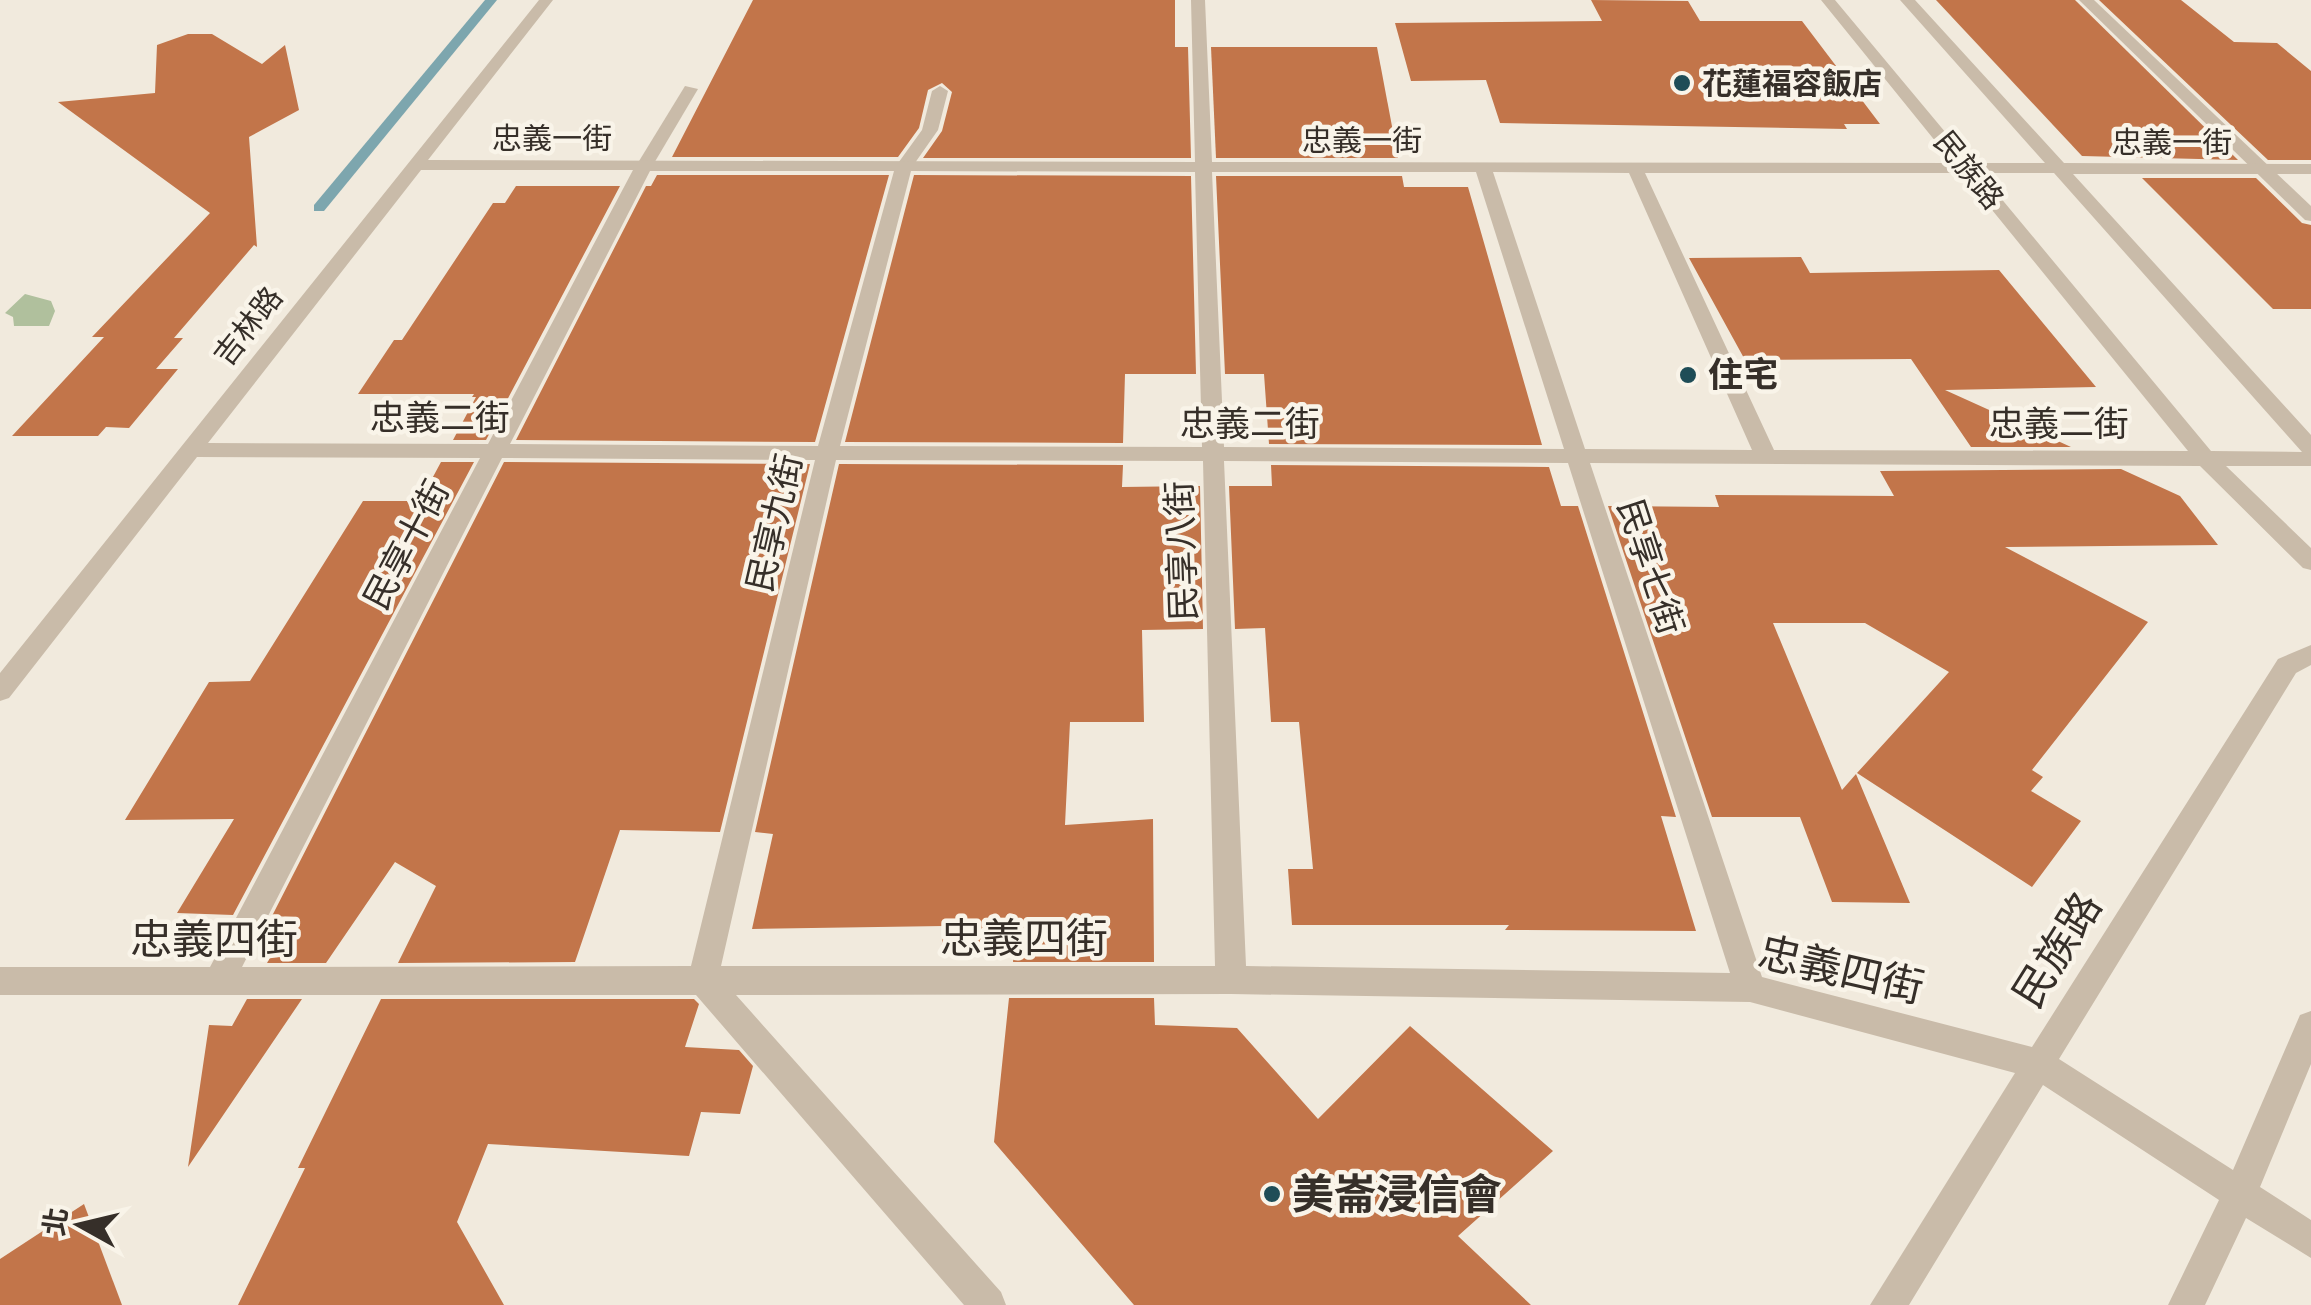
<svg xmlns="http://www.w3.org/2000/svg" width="2311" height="1305" font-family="Roboto,'Noto Sans TC',sans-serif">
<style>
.green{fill:#b0c09d}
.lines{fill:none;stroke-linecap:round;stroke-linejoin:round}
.stream{fill:#7da6ae;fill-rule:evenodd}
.building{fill:#c2754a}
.lane{fill:#c9bba9;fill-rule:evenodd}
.street{fill:#c9bba9;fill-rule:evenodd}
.poi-dot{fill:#1f4d57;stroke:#f9f4e9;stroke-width:4}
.labels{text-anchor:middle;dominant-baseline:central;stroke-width:9;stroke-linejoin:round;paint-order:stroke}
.far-poi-label{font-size:30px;font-weight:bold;fill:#362f29;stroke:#f9f4e9;text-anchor:start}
.far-street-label{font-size:30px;fill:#362f29;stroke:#f9f4e9}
.poi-label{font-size:35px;font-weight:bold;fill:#362f29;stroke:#f9f4e9;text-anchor:start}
.street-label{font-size:35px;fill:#362f29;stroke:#f9f4e9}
.near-street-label{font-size:42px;fill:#362f29;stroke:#f9f4e9}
.near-poi-label{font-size:42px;font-weight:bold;fill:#362f29;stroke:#f9f4e9;text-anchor:start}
</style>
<rect width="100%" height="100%" fill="#f1eadd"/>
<polygon class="green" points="25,294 51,301 55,311 49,326 14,326 13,317 5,313"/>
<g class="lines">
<polygon class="stream" points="485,0 497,0 324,211 314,211 314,205"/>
</g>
<g class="building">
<polygon points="753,0 1175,0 1175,47 1188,47 1191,158 923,158 942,131 952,92 942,83 928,90 919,128 898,157 672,157"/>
<polygon points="1591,0 1688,1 1700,21 1802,21 1880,124 1844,124 1847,129 1500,123 1486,80 1411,81 1395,23 1602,21"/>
<polygon points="1936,0 2075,0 2238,160 2082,156"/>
<polygon points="2099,0 2181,0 2234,42 2277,43 2311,71 2311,160 2268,160"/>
<polygon points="188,34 212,34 262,64 285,45 299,110 249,137 257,247 254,245 174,338 183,338 156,369 178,369 129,428 106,427 98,436 12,436 104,337 92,337 210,213 58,102 155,93 157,45"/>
<polygon points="1211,47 1377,47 1398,158 1216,158"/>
<polygon points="657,175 889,175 815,442 516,440 646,186 651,186"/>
<polygon points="914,175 1191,176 1196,374 1125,374 1123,443 845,442"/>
<polygon points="1216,176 1402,176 1404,187 1468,187 1542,445 1269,444 1264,374 1225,374"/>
<polygon points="2142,178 2256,178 2302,223 2311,225 2311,309 2273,309"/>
<polygon points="516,186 620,186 486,440 453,440 476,397 472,397 474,394 358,394 394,340 402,340 493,203 505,203"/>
<polygon points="1801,257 1810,273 1999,270 2096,387 1945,390 2071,447 1971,447 1911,359 1745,360 1689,258"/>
<polygon points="441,462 474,462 233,915 177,913 234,819 125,820 209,682 250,681 363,501 420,501"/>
<polygon points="504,462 810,464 720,832 620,830 575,962 398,963 436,886 395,862 326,963 267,963 294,917 272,916"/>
<polygon points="839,464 1123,465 1122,487 1200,486 1203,629 1142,630 1144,722 1070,722 1065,825 1153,819 1154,962 1013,962 1014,950 941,951 944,926 752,929 773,834 755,832"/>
<polygon points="1271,465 1549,467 1561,506 1578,506 1676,817 1661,816 1696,931 1505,930 1509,925 1292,925 1288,869 1313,869 1299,722 1271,722 1265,628 1235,629 1229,486 1272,486"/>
<polygon points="2121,469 2180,496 2218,545 2005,547 2148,622 2032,770 2043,777 2031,791 2081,821 2032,887 1857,773 1949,672 1865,623 1773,623 1842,790 1856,774 1910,903 1832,902 1800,817 1712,817 1608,506 1719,507 1715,495 1894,496 1880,471"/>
<polygon points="1009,998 1154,998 1155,1025 1237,1028 1318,1119 1410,1026 1553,1151 1458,1236 1531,1305 1134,1305 994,1142"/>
<polygon points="247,999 302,999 188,1167 209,1025 232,1026"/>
<polygon points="381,999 694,999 699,1004 685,1047 739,1050 753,1066 740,1114 701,1112 689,1156 488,1144 457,1222 504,1305 238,1305 305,1168 298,1168"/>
<polygon points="84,1204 122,1305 0,1305 0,1259"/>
</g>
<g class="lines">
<g class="lane">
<polygon points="2079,0 2094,0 2311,206 2311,221 2305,220"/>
<polygon points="685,86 698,89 650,170 638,170 636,166"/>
<polygon points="940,86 948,91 938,130 910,170 898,170 896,166 922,130 932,91"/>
</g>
<path class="street" d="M539 0H553L428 160 1195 162 1191 0H1205L1212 162 1953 163 1821 0H1835L1971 163H2045L1900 0H1915L2064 163 2311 164V174H2073L2311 435V466H2226L2311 548V570L2303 568 2200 466 1590 463 1762 977 2032 1047 2278 659 2311 645V665L2296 673 2059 1059 2233 1170 2300 1015 2311 1011V1064L2260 1187 2311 1220V1258L2246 1218 2205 1305H2168L2219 1200 2043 1085 1909 1305H1870L2015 1073 1750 1002 1231 994 736 995 1001 1292 1006 1305H964L696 995H0V967H210L480 458 197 457 9 698 0 701V673ZM421 170H633L488 444 208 443ZM650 171H894L818 446 510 444ZM911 171 1195 172 1202 447 840 446ZM1212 172H1476L1564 449 1224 447ZM1493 172 1629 173 1752 450 1585 449ZM1645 173H1962L2188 451 1774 450ZM1980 173H2054L2302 452 2211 451ZM502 458 815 460 691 966 242 967ZM836 460 1203 461 1215 966H721ZM1224 461 1568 463 1730 973 1246 966Z"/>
</g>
<g class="poi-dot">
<circle cx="1682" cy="83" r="10"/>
<circle cx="1688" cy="375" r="10"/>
<circle cx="1272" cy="1194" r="10"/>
</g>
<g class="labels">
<g class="far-poi-label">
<text x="1702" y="83">花蓮福容飯店</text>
</g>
<g class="far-street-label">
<text x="552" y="138">忠義一街</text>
<text x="1362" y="140">忠義一街</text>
<text x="2172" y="142">忠義一街</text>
<text transform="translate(1969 170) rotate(51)">民族路</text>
<text transform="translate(248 326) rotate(-52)">吉林路</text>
</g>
<g class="poi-label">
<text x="1708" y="375">住宅</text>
</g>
<g class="street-label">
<text x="440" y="418">忠義二街</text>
<text x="1250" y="424">忠義二街</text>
<text x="2059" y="424">忠義二街</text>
<text transform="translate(775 523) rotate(-77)">民享九街</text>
<text transform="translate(407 545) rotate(-62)">民享十街</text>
<text transform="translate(1182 551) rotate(-92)">民享八街</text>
<text transform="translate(1650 567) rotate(72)">民享七街</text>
</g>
<g class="near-street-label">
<text x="1024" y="938">忠義四街</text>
<text x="214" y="939">忠義四街</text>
<text transform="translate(2057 950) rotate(-58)">民族路</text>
<text transform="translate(1841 970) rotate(13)">忠義四街</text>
</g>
<g class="near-poi-label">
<text x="1292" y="1194">美崙浸信會</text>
</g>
</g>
<g transform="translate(80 1225) rotate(278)" stroke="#f9f4e9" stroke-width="8" paint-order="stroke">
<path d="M0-8L18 38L0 25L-18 38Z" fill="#362f29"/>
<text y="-15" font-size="28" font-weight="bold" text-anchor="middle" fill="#362f29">北</text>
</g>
</svg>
